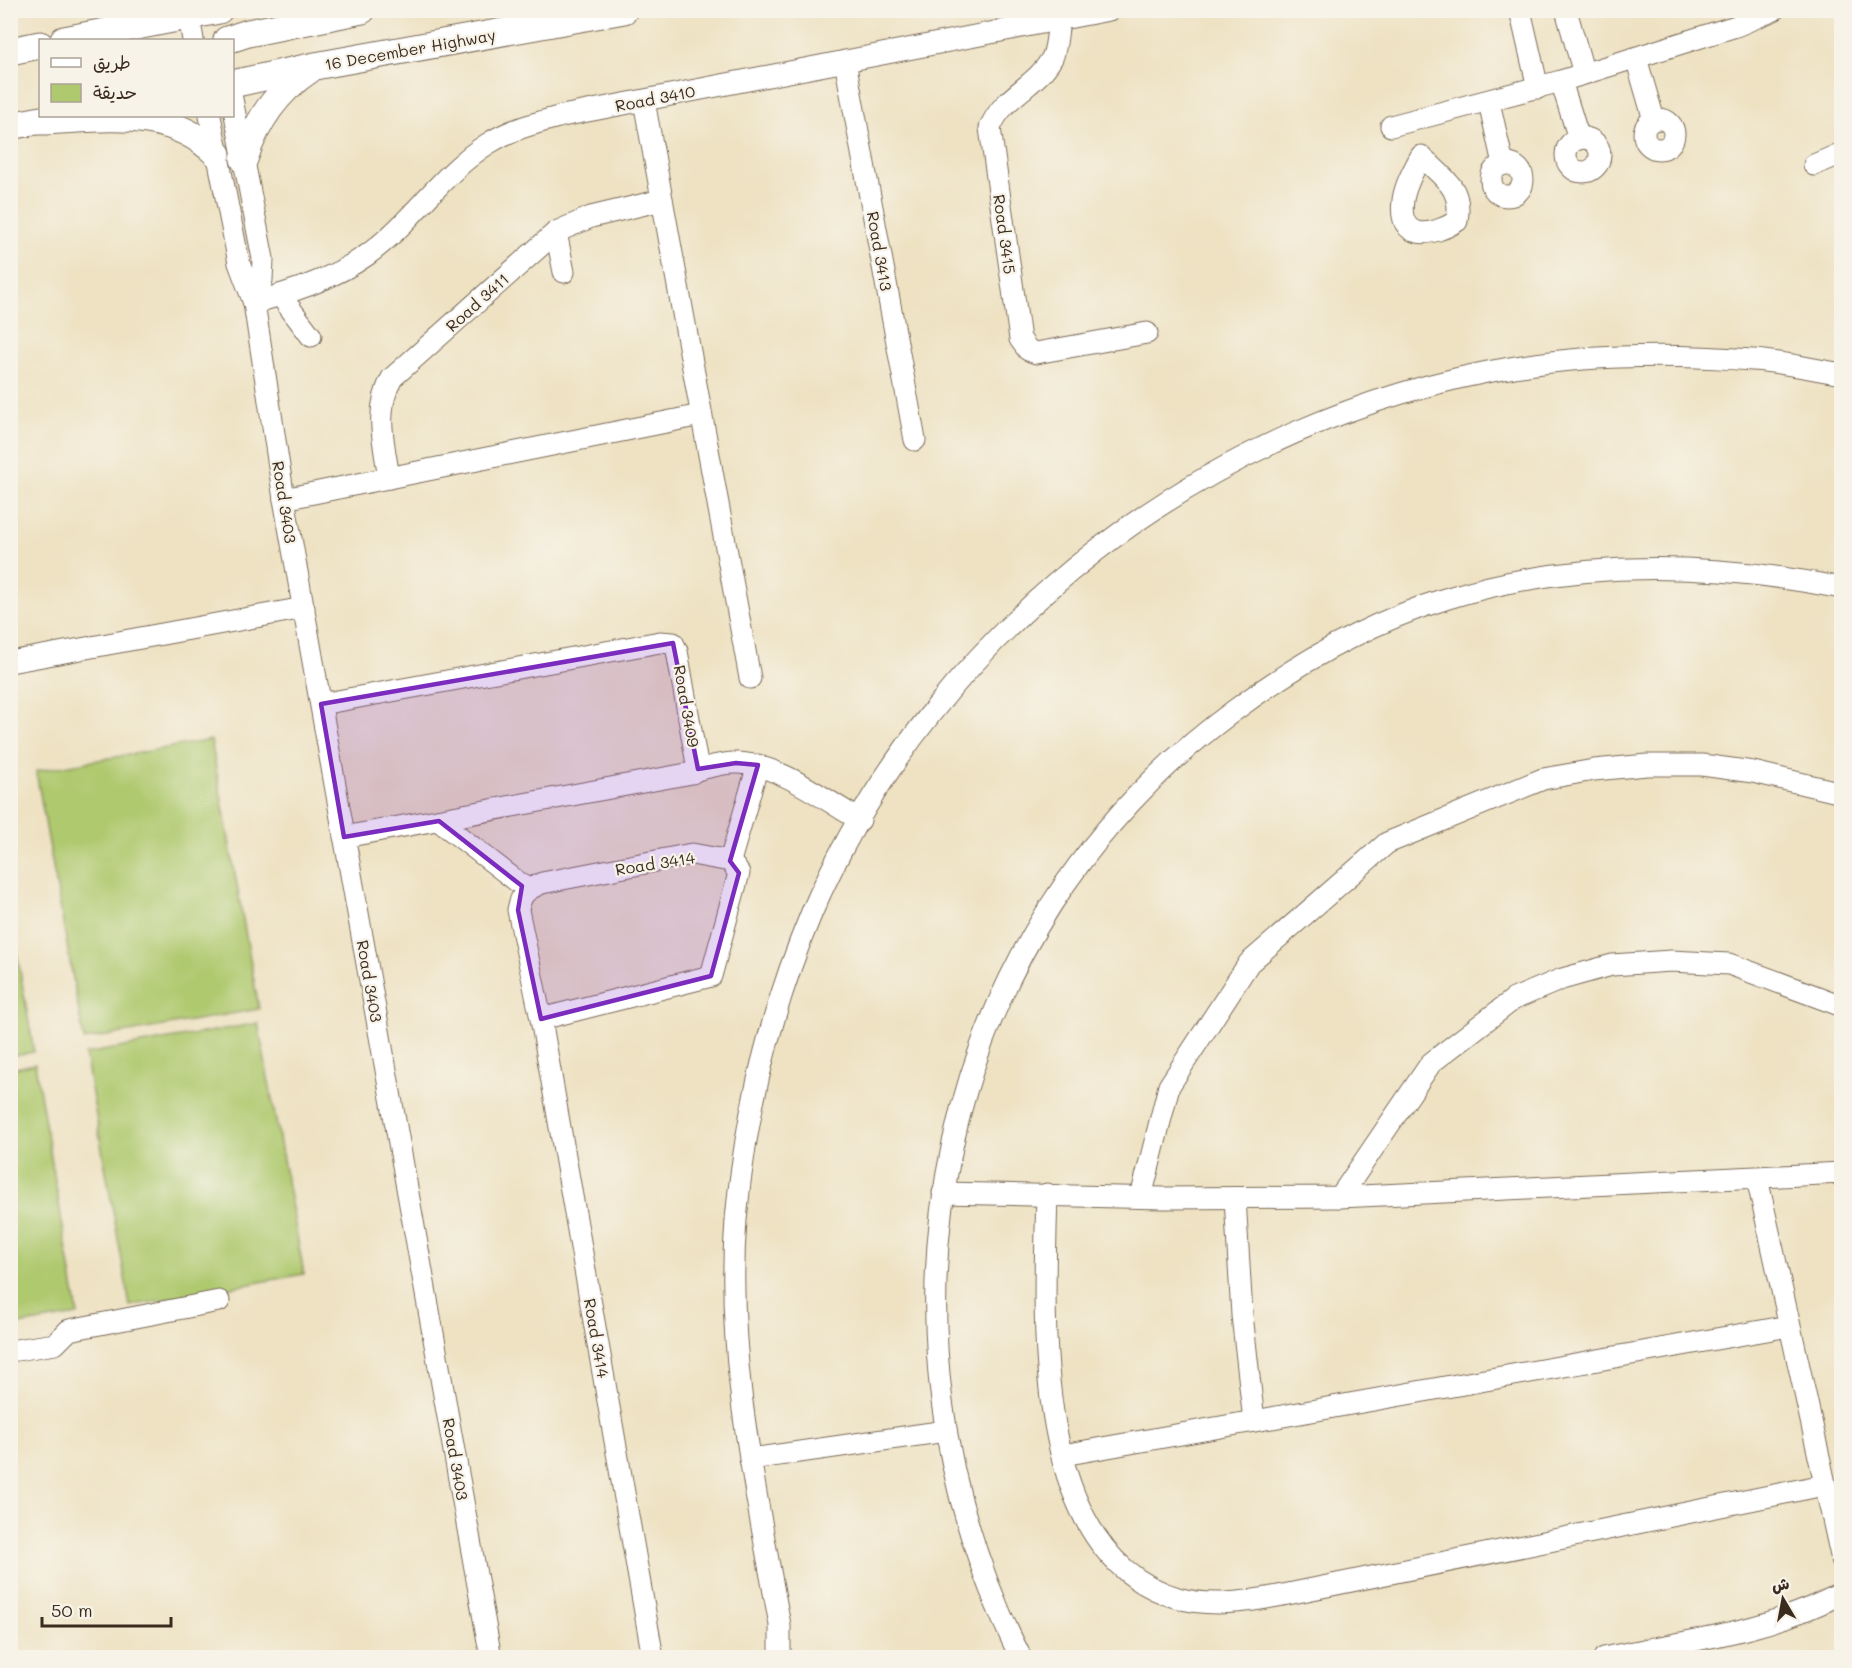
<svg xmlns="http://www.w3.org/2000/svg" width="1852" height="1668" font-family="Mali,'Playpen Sans Arabic',sans-serif">
<style>
.green{fill:#afc96e;stroke:#757a46;stroke-width:1.5}
.lines{fill:none;stroke-linecap:round;stroke-linejoin:round}
.minor-casing{stroke:#7a6a58;stroke-width:23}
.major-casing{stroke:#7a6a58;stroke-width:29}
.minor{stroke:#fff;stroke-width:21}
.major{stroke:#fff;stroke-width:27}
.marked{fill:#7b2cbf;fill-opacity:0.2;stroke:#7b2cbf;stroke-width:4.5;stroke-linejoin:round}
.labels{text-anchor:middle;dominant-baseline:central;stroke-width:4.5;stroke-linejoin:round;paint-order:stroke}
.street-label{font-size:16px;fill:#3b2a1e;stroke:#f7f3e8}
</style>
<rect width="100%" height="100%" fill="#f7f3e8"/>
<filter id="ink" filterUnits="userSpaceOnUse"><feTurbulence type="fractalNoise" baseFrequency=".0167" numOctaves="2"/><feDisplacementMap in="SourceGraphic" scale="12" xChannelSelector="R" yChannelSelector="G"/><feConvolveMatrix kernelMatrix="1 2 1 2 8 2 1 2 1" color-interpolation-filters="sRGB"/></filter>
<filter id="wash" filterUnits="userSpaceOnUse"><feTurbulence type="fractalNoise" baseFrequency=".008" numOctaves="4" result="noise"/><feDisplacementMap in="SourceGraphic" scale="24" xChannelSelector="R" yChannelSelector="G"/><feGaussianBlur stdDeviation="1.35" result="paint"/><feColorMatrix in="noise" values="0 0 0 0 0 0 0 0 0 0 0 0 0 0 0 0 0 1.4 0 .05"/><feComposite in="paint" operator="in"/></filter>
<g filter="url(#wash)">
<rect width="100%" height="100%" fill="#eee2c3"/>
<g class="green">
<polygon points="211,740 259,1009 84,1040 36,771"/>
<polygon points="11,919 34,1052 11,1056 10,1056"/>
<polygon points="258,1023 304,1274 130,1306 85,1054"/>
<polygon points="35,1064 78,1315 11,1326 11,1069"/>
</g>
</g>
<g filter="url(#ink)">
<g class="lines">
<defs>
<g id="minor">
<polyline points="188,10 193,40"/>
<polyline points="1520,10 1538,88"/>
<polyline points="1566,10 1584,74"/>
<path d="M1059 21C1057 32 1057 48 1052 58 1036 87 1003 95 990 128L1020 339 1028 350 1036 353 1147 333"/>
<polyline points="1636,58 1654,120"/>
<polyline points="845,61 915,440"/>
<polyline points="1561,81 1579,139"/>
<polyline points="232,99 263,259 262,280 254,303"/>
<polyline points="644,101 750,678"/>
<polyline points="1489,102 1503,164"/>
<polyline points="210,116 239,263 254,303 284,499 491,1658"/>
<circle cx="1659" cy="134" r="15"/>
<polyline points="1391,126 1561,81 1736,26 1774,10"/>
<circle cx="1583" cy="155" r="17"/>
<path d="M1421 156C1443 178 1463 187 1457 221 1432 237 1397 242 1403 200 1405 185 1414 169 1421 156Z"/>
<circle cx="1507" cy="180" r="16"/>
<polyline points="1814,165 1842,153"/>
<polyline points="556,232 564,272"/>
<polyline points="280,295 311,336"/>
<path d="M254 303C294 291 333 279 367 255 412 223 442 172 489 143 511 129 536 123 562 116L1109 10"/>
<path d="M389 478C384 443 374 410 392 378L556 232 591 217 662 200"/>
<polyline points="284,499 701,415"/>
<polyline points="10,662 304,608"/>
<polyline points="321,704 660,642 673,643 677,651 697,764 696,770 692,773 344,837"/>
<path d="M696 770C710 767 724 762 738 763 781 765 823 799 860 820"/>
<polyline points="439,821 527,889"/>
<polyline points="730,861 758,765"/>
<path d="M541 1019 711 976 739 873 730 861 692 854 542 883C526 890 521 893 518 910L541 1019 653 1658"/>
<polyline points="1757,1178 1842,1560"/>
<polyline points="943,1193 1163,1198 1340,1197 1842,1173"/>
<path d="M1047 1194C1044 1315 1028 1555 1178 1598 1209 1607 1246 1602 1278 1596L1824 1485"/>
<polyline points="1141,1197 1169,1086 1249,963 1387,843 1543,779 1594,770 1647,765 1702,765 1753,772 1842,793"/>
<polyline points="1340,1197 1431,1063 1514,999 1562,979 1612,965 1671,961 1729,964 1842,1006"/>
<polyline points="1235,1198 1242,1315 1254,1421"/>
<polyline points="10,1351 55,1344 69,1330 219,1301"/>
<polyline points="1063,1455 1789,1326"/>
<polyline points="750,1459 946,1431"/>
<path d="M777 1658 780 1653V1625C756 1492 725 1356 736 1220 745 1115 771 1010 812 912 935 627 1210 417 1515 367 1593 354 1674 354 1753 360 1782 362 1812 369 1842 374"/>
<path d="M1021 1658C855 1329 934 930 1235 710 1299 662 1368 623 1445 599 1573 559 1711 562 1842 588"/>
<path d="M1604 1658C1684 1641 1769 1632 1842 1593"/>
</g>
<g id="major">
<polyline points="64,40 219,10"/>
<polyline points="227,40 248,33 362,10"/>
<polyline points="10,51 40,45"/>
<polyline points="232,84 315,66 624,10"/>
<path d="M40 121C103 119 168 105 217 154"/>
<polyline points="10,126 57,117"/>
<path d="M244 159C256 122 276 92 309 70"/>
</g>
</defs>
<use href="#minor" class="minor-casing"/>
<use href="#major" class="major-casing"/>
<use href="#minor" class="minor"/>
<use href="#major" class="major"/>
</g>
</g>
<path class="marked" d="M673 643 698 769 736 763 758 765 730 861 739 873 711 976 541 1019 518 910 522 886 439 821 344 837 321 704Z"/>
<g class="labels">
<g class="street-label">
<text transform="translate(410 49) rotate(-10)">16 December Highway</text>
<text transform="translate(655 98) rotate(-11)">Road 3410</text>
<text transform="translate(1005 234) rotate(82)">Road 3415</text>
<text transform="translate(880 251) rotate(80)">Road 3413</text>
<text transform="translate(477 302) rotate(-42)">Road 3411</text>
<text transform="translate(285 502) rotate(81)">Road 3403</text>
<text transform="translate(687 706) rotate(80)">Road 3409</text>
<text transform="translate(655 863) rotate(-9)">Road 3414</text>
<text transform="translate(370 981) rotate(80)">Road 3403</text>
<text transform="translate(597 1338) rotate(80)">Road 3414</text>
<text transform="translate(456 1459) rotate(80)">Road 3403</text>
</g>
</g>
<rect width="1852" height="1668" fill="none" stroke="#f7f3e8" stroke-width="36"/>
<rect x="39" y="39" width="195" height="78" fill="#f7f3e8" stroke="#aca397" stroke-width="1.5"/>
<rect x="51" y="58" width="30" height="9" fill="#ffffff" stroke="#aca397" stroke-width="1.5"/>
<text x="93" y="69" font-size="18" fill="#3b2a1e">طريق</text>
<rect x="51" y="84" width="30" height="18" fill="#afc96e" stroke="#aca397" stroke-width="1.5"/>
<text x="93" y="99" font-size="18" fill="#3b2a1e">حديقة</text>
<g transform="translate(1783 1599) rotate(350)" stroke="#f7f3e8" stroke-width="4.5" paint-order="stroke">
<path d="M0-4.5L10 22L0 15L-10 22Z" fill="#3b2a1e"/>
<text y="-9" font-size="16" font-weight="bold" text-anchor="middle" fill="#3b2a1e">ش</text>
</g>
<path d="M42 1617v9h129v-9" fill="none" stroke="#3b2a1e" stroke-width="3"/>
<text x="51" y="1617" font-size="18" fill="#3b2a1e" stroke="#f7f3e8" stroke-width="4.5" paint-order="stroke">50 m</text>
</svg>
